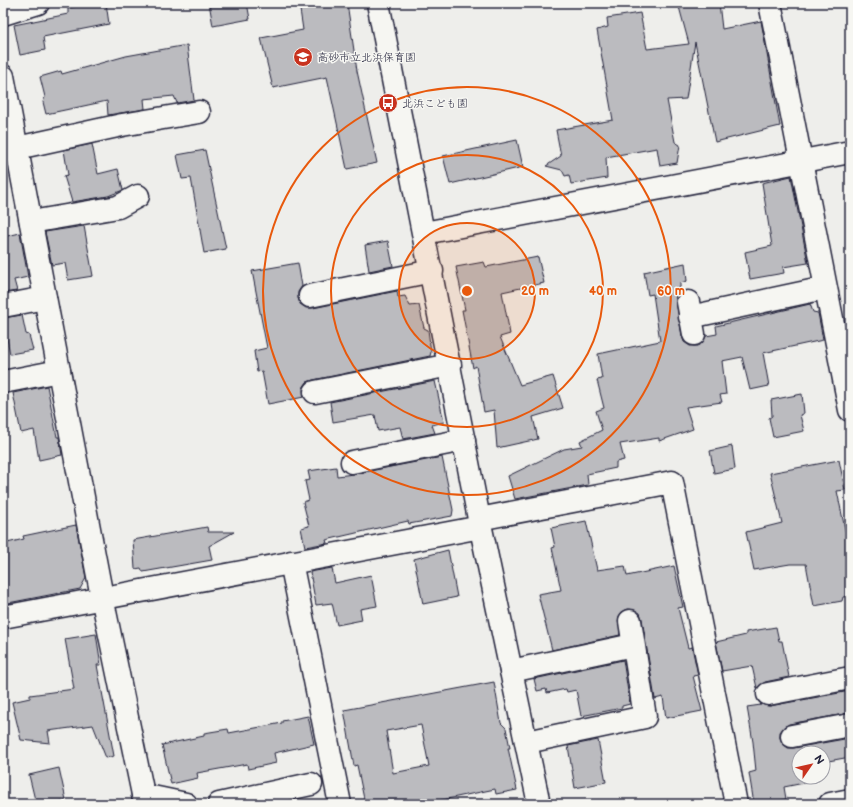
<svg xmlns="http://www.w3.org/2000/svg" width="853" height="807" font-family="'Balsamiq Sans','Klee One',sans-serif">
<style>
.building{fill:#bbbbbf;stroke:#22223b;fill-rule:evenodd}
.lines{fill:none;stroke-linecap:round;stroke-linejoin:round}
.minor-casing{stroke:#22223b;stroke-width:25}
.minor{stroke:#f6f6f2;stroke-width:22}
.ring{fill:none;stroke:#e8590c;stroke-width:2}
.labels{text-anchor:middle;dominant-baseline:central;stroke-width:3;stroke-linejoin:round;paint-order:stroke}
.poi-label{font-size:11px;fill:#22223b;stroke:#f6f6f2;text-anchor:start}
.centre{fill:#e8590c;stroke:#f6f6f2;stroke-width:2}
.ring-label{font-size:12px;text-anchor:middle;font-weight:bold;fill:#e8590c;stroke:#f6f6f2;stroke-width:3;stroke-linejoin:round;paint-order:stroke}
</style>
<rect width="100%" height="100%" fill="#eeeeeb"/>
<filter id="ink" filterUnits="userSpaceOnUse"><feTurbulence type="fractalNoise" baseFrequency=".025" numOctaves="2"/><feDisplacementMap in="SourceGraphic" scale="8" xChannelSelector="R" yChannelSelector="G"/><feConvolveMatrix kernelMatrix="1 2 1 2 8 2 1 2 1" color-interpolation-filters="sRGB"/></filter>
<g filter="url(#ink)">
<g class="building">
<polygon points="94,3 106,3 109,24 43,37 45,50 20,55 14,25 68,14 68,8"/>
<polygon points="209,3 247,3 250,19 213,26"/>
<polygon points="299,3 347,3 357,71 377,163 347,169 327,77 273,88 261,38 303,30"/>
<polygon points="678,3 719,3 722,29 761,21 780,126 715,142 695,42 686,99 667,100 675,142 680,145 677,163 660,166 657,148 606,157 607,178 571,184 569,175 565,176 562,170 546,166 561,156 556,130 613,120 597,30 608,27 607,18 640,13 647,49 689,44"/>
<polygon points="187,45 194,100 177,103 174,96 144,99 145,109 108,115 107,101 46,114 43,102 45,97 40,77 61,71 62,74 126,56"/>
<polygon points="517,140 523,167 450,184 443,156"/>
<polygon points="92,144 98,174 118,169 123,190 108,196 72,202 64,176 68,175 64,150"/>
<polygon points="205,150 226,249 204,253 191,178 182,179 177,155"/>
<polygon points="791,176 808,263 783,267 784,273 750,279 745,252 772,246 762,183"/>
<polygon points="84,226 93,276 68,280 65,263 52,265 45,232"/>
<polygon points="20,233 28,277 14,280 17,291 3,293 3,237"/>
<polygon points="388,241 393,266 369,271 365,245"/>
<polygon points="538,257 544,283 502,292 510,334 500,337 520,385 553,376 563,408 533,417 538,439 497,448 494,410 484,412 476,366 473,368 462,310 465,310 456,267 484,262 486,267"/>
<polygon points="298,263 302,286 298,292 298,298 300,304 306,308 313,308 397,291 398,297 405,296 410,306 419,305 424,328 428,330 431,352 430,356 313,380 307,382 303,388 304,397 268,404 262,371 257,372 254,351 267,348 252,271"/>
<polygon points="685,263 687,281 680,283 680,288 674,289 682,336 684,342 690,346 697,346 702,343 706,336 717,334 716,326 810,304 813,312 818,313 823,340 763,353 769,386 750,390 742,357 722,361 726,394 720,395 722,402 686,407 693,429 659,441 659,438 620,444 624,460 616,462 616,468 587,474 588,485 515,499 508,476 564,449 582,446 580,441 602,430 596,411 604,408 597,380 602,379 598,354 660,341 653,294 648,295 644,272"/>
<polygon points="22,315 26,334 29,335 33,350 10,354 3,318"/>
<polygon points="435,381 444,422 432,425 435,433 403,439 400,427 378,431 375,415 333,422 330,402"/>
<polygon points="47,386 57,437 59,437 62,455 39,460 34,430 21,433 13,393"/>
<polygon points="802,394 804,413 800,415 804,431 773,437 769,418 772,416 771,400"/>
<polygon points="732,446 735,469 714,473 710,451"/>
<polygon points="442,457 453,510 452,516 409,524 408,521 326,540 327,543 305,547 301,528 309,526 303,502 309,500 305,481 310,480 308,471 336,467 337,476 354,474"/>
<polygon points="839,460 845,490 837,491 850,553 850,596 843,597 842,601 814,606 806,564 790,564 754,570 746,532 782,523 770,473"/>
<polygon points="586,521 597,570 625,566 627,576 674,566 683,607 678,608 688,648 692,647 698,675 693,676 702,711 666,718 663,697 655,699 642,619 640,613 635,610 628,609 622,612 619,616 620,635 552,650 538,594 561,590 552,548 555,547 551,528"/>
<polygon points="76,525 86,578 80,589 3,604 3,544 24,539 23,536"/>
<polygon points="207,527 208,532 234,532 209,546 212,560 143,572 141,568 135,569 133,540"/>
<polygon points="448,550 457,597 423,604 414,559"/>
<polygon points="332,568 335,583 371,575 377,606 360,609 362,620 337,625 332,603 316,605 310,572"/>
<polygon points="776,627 779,641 782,641 789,677 765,682 757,688 752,666 722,671 716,642 746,635 746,632"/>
<polygon points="96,634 101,665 97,665 114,756 106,758 93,725 48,731 50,743 21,740 12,702 30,698 30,695 74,689 65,639"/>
<polygon points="623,660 630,704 622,706 622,708 581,716 576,690 567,692 566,689 547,693 546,689 537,691 534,679"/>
<path d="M494 682 501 723 506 728 510 748H508L517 790 496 794 495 789 423 804H365L357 765 354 766 344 710ZM421 725 429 766 393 773 386 731Z"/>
<polygon points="850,691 850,713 789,724 784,727 780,732 780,738 783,744 788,748 794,748 850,738 850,757 823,762 823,753 799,753 799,777 818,777 819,780 784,787 786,799 779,801 780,804 754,804 749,773 756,771 753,742 747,707 761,705 760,704 770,706"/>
<polygon points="308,716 314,744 274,753 276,763 248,769 247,764 197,773 198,778 171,784 162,745 204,736 204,733 228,729 229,733 282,723 282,721"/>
<polygon points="598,740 606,782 575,788 568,746"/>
<polygon points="59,768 66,800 50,804 36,804 29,775"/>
</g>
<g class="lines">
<defs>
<g id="minor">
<polyline points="378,3 479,519 539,804"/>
<polyline points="770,3 850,410"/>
<polyline points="3,14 38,3"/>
<polyline points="3,76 102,597 145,804"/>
<polyline points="17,148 122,125 199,112"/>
<polyline points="31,222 118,207 138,196"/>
<polyline points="424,233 850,152"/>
<polyline points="310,296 432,271"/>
<polyline points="688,302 694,334"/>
<polyline points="3,306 45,298"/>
<polyline points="690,317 825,288"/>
<polyline points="3,382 59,371"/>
<polyline points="315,392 450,365"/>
<polyline points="352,462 464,440"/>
<polyline points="479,519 672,482 736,804"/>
<polyline points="291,562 340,804"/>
<polyline points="3,617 481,527"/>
<polyline points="511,671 633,645"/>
<polyline points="768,694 850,678"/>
<polyline points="792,736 850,725"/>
<polyline points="527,742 645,717 630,621"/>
<polyline points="143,795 186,804"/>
<polyline points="219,804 311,784"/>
<polyline points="830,804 850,800"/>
</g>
</defs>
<use href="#minor" class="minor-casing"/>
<use href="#minor" class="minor"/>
</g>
</g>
<circle cx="467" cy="291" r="68" fill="#e8590c" fill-opacity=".12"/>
<g class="ring">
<circle cx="467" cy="291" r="68"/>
<circle cx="467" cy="291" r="136"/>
<circle cx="467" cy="291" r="204"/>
</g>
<defs>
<symbol id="school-disc" viewBox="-11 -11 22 22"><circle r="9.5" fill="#c8321e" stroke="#f6f6f2"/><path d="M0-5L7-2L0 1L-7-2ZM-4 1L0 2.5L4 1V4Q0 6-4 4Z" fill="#fff"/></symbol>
<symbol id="bus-disc" viewBox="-11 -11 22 22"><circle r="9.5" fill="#c8321e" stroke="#f6f6f2"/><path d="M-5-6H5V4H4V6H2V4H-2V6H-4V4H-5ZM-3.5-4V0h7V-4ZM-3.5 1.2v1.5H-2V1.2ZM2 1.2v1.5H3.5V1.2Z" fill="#fff"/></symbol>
</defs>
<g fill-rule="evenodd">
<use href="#school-disc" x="292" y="46" width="22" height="22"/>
<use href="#bus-disc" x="377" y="92" width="22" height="22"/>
</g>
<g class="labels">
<g class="poi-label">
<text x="317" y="57">高砂市立北浜保育園</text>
<text x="402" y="103">北浜こども園</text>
</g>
</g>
<circle cx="467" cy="291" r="6" class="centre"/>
<g class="ring-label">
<text x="535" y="295">20 m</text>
<text x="603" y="295">40 m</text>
<text x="671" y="295">60 m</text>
</g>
<rect width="853" height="807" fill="none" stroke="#f6f6f2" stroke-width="16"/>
<rect x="8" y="8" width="837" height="791" fill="none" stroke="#22223b" stroke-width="1.5" filter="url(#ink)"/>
<g transform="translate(811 765) rotate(56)"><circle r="19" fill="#f6f6f2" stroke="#a1a1a9"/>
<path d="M0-3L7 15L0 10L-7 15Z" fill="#c8321e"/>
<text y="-6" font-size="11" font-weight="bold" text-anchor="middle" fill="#22223b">N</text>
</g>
</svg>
